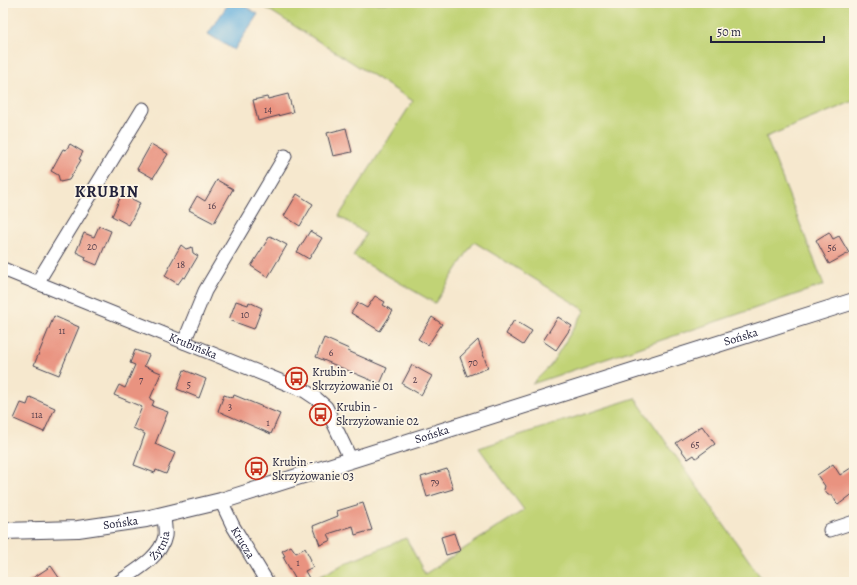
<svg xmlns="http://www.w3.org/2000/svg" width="857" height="585" font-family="Alegreya,serif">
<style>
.green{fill:#c1d376;stroke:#727a58}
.water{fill:#66b0de;stroke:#44698c}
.building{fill:#e99380}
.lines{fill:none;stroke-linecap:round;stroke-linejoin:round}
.minor-casing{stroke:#424051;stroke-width:15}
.tertiary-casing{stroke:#424051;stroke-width:18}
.minor{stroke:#fff;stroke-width:13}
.tertiary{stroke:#fff;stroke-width:16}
.labels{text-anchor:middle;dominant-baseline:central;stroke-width:3.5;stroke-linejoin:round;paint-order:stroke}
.number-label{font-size:10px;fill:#543e4c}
.street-label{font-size:12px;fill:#22223b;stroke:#fcf5e5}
.poi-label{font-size:12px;fill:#22223b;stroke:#fcf5e5;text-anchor:start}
.district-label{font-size:16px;font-weight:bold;letter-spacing:1px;fill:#22223b;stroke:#fcf5e5}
</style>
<rect width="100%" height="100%" fill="#fcf5e5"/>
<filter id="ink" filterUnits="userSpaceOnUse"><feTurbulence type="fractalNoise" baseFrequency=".025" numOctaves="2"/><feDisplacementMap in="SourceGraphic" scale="8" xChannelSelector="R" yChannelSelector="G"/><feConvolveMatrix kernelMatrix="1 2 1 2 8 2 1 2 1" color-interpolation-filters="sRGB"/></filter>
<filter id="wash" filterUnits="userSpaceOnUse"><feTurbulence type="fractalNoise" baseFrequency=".012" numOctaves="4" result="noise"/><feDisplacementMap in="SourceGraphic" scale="16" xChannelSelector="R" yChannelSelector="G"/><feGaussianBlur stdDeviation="0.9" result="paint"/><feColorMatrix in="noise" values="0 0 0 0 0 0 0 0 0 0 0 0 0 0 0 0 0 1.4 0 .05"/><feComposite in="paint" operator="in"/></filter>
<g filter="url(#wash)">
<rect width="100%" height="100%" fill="#f6e8ce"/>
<g class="green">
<polygon points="258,3 854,3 854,101 766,137 824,285 532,384 550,366 585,310 474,242 435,303 353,256 366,234 339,216 413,101"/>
<polygon points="635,398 764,582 309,582 342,565 406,538 425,574 524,510 479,448"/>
</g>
<polygon class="water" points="229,3 239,3 258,14 234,50 208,34"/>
<g id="blocks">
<g class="building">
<polygon points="288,94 293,112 258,121 253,100 267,97 268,99"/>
<polygon points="346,128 352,152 333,156 327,133"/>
<polygon points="70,144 83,152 79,159 81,160 69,180 60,182 58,175 51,171 63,149 66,150"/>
<polygon points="151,144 168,154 153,178 137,169"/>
<polygon points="217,180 233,189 214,223 189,210 197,196 205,201"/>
<polygon points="122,194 140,203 129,225 112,216"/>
<polygon points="297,194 313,204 300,226 284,216"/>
<polygon points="99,226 111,231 97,265 85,260 86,257 76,252 84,233 94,237"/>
<polygon points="310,231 322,238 309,259 297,252"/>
<polygon points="829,232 833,239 839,236 849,253 829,264 816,240"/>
<polygon points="270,236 287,245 268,277 251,266"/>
<polygon points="181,245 186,249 192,247 193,253 198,256 185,278 183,277 178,284 165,276 169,268 168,268"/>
<polygon points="375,296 385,302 383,305 393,311 380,331 351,313 358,303 367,308"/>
<polygon points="236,301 248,305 249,302 262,308 254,329 229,320"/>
<polygon points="54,316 79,327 59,375 34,365"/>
<polygon points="432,317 442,324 428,345 418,339"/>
<polygon points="558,317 572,326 556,350 543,341"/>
<polygon points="514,320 532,331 523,345 506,334"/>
<polygon points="324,338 349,349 348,351 387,368 380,384 316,357"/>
<polygon points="478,340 488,368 467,376 460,357"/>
<polygon points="135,350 149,355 144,366 161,373 150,399 154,401 152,406 168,412 155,444 175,453 166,474 156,470 155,473 134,465 145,434 133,428 142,407 114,395 119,385 125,388 135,365 130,363"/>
<polygon points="412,365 432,376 421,395 402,384"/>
<polygon points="184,370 206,379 199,398 177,389"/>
<polygon points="224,395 233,398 234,395 280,414 271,434 218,411"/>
<polygon points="30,397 55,408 44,432 14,419 21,403 27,405"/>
<polygon points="702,426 715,444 696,458 694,455 688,459 676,443"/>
<polygon points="833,464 840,475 854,466 854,493 838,505 832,495 828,495 824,490 825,486 817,475"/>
<polygon points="447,469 453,489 427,497 421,477"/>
<polygon points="363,503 372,530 355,535 353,526 328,534 331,540 320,545 313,526 338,516 337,511"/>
<polygon points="454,533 460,551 446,555 441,537"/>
<polygon points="291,546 296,553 305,548 311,560 310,561 313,567 305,571 309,578 299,582 297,582 283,557 285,556 282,551"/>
<polygon points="51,566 62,582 27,582"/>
</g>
</g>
</g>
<g filter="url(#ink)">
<use href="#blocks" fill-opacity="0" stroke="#424051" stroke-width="1"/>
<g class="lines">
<defs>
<g id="minor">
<path id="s1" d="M3 269 305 391 317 399 326 407 351 460"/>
<polyline points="37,283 143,109"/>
<polyline points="184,342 205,291 285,156"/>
<path id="s2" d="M221 501 233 526 267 582"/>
<polyline points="830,530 854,522"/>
<path id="s3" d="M119 582C135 571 161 557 165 536 166 530 164 521 164 515"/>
</g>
<g id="tertiary">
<path id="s4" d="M3 531 78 529 146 519 221 501 854 301"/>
</g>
</defs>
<use href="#minor" class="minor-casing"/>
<use href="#tertiary" class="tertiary-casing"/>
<use href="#minor" class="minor"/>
<use href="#tertiary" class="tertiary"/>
</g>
</g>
<defs>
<symbol id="bus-ring" viewBox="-11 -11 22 22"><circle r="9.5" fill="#fcf5e5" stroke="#c8321e" stroke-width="1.5"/><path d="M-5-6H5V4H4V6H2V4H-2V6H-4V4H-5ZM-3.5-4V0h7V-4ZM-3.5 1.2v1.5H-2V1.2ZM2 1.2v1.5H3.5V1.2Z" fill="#c8321e"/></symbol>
</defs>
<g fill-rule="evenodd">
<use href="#bus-ring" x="284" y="366" width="25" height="25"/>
<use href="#bus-ring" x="308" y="402" width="25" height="25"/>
<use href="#bus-ring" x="244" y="456" width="25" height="25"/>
</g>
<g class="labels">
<g class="number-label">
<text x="268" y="109">14</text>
<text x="212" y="205">16</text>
<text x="92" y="246">20</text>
<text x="832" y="247">56</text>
<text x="181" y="264">18</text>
<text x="245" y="314">10</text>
<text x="62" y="330">11</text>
<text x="331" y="352">6</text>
<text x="473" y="362">70</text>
<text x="141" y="379">7</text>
<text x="415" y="379">2</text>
<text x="189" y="384">5</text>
<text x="230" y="406">3</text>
<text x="37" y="414">11a</text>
<text x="268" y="422">1</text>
<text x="695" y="444">65</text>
<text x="435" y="481">79</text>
<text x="298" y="562">1</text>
</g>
<g class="street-label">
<text stroke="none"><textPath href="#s4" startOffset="766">Sońska</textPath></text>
<text stroke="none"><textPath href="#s1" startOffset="205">Krubińska</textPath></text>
<text stroke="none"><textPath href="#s4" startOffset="442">Sońska</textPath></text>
<text stroke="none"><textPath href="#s4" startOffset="118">Sońska</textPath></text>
<text stroke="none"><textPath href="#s2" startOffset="47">Krucza</textPath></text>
<text stroke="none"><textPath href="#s3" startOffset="56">Żytnia</textPath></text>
</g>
<g class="poi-label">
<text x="312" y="372">Krubin -<tspan x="312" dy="14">Skrzyżowanie 01</tspan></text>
<text x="336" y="407">Krubin -<tspan x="336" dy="14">Skrzyżowanie 02</tspan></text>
<text x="272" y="462">Krubin -<tspan x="272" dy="14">Skrzyżowanie 03</tspan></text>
</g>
<g class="district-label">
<text x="107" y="192">KRUBIN</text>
</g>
</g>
<rect width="857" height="585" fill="none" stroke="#fcf5e5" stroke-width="16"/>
<path d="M711 36v6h113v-6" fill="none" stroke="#22223b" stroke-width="2"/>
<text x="717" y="36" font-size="12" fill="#22223b" stroke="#fcf5e5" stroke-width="3" paint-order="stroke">50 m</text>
</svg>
